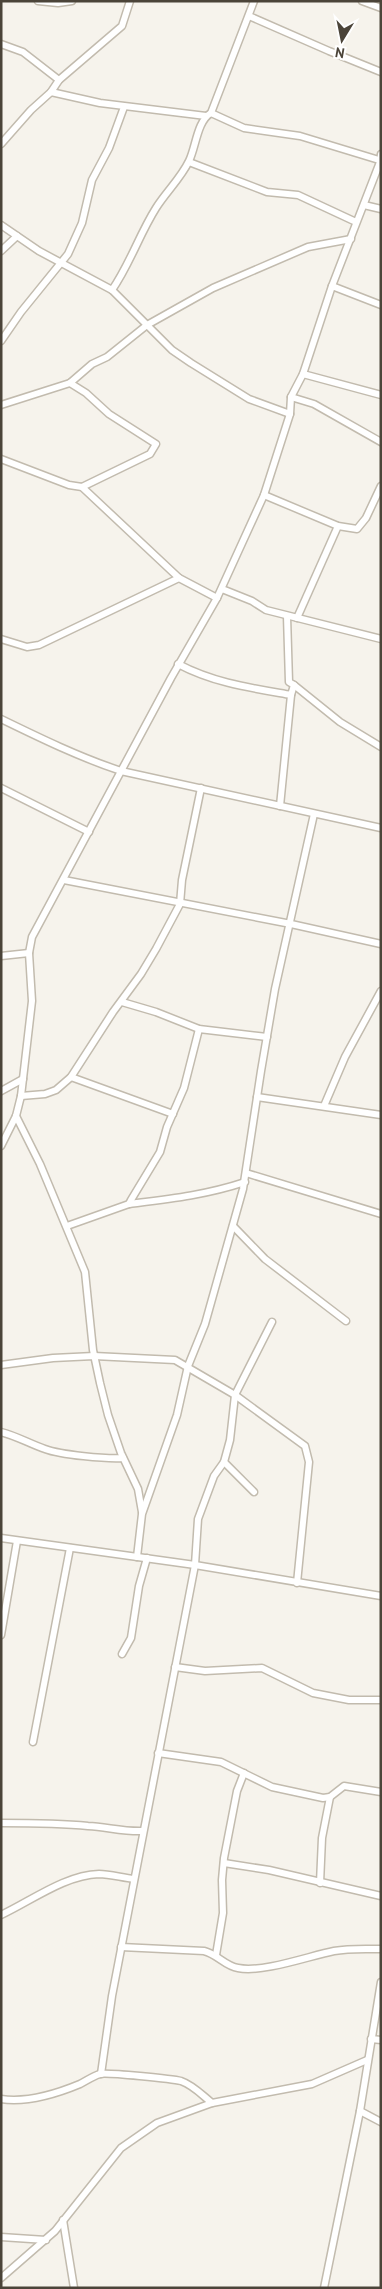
<svg xmlns="http://www.w3.org/2000/svg" width="382" height="2289" font-family="'PT Sans',sans-serif">
<style>
.lines{fill:none;stroke-linecap:round;stroke-linejoin:round}
.street-casing{stroke:#c2bbae;stroke-width:9}
.street{stroke:#fff;stroke-width:6}
</style>
<rect width="100%" height="100%" fill="#f6f3ec"/>
<g class="lines">
<defs>
<g id="street">
<polyline points="38,1 58,3 72,1"/>
<polyline points="362,1 381,8"/>
<polyline points="249,16 329,51 381,72"/>
<polyline points="1,44 23,52 59,80"/>
<polyline points="51,92 100,103 206,116"/>
<polyline points="211,113 244,128 300,136 379,160"/>
<polyline points="1,144 31,110 51,92 59,80 122,26 130,1"/>
<polyline points="189,162 267,192 298,195 356,222"/>
<polyline points="364,205 381,209"/>
<polyline points="1,225 39,251 112,290 172,350 191,363 249,399 290,414"/>
<polyline points="1,251 17,236"/>
<polyline points="332,286 381,305"/>
<path d="M112 290C130 264 139 235 156 208 166 192 181 178 189 161 196 147 197 121 211 113L254 1"/>
<polyline points="1,341 21,312 68,254 82,223 92,180 109,148 124,107"/>
<polyline points="303,374 381,395"/>
<polyline points="70,383 86,393 109,414 156,444 150,454 82,487"/>
<polyline points="291,397 314,404 381,442"/>
<polyline points="1,405 70,383 92,364 107,357 147,325 213,288 308,247 351,239"/>
<polyline points="1,459 69,485 82,487 179,578 217,598"/>
<polyline points="264,495 338,526 357,529 366,518 381,486"/>
<polyline points="222,589 252,601 266,610 381,639"/>
<polyline points="297,618 338,526"/>
<polyline points="1,639 27,647 39,645 179,578"/>
<path d="M178 664C214 683 251 688 291 695"/>
<polyline points="294,685 340,722 381,747"/>
<path d="M1 719C40 738 79 757 121 771L381 828"/>
<polyline points="1,788 89,832"/>
<polyline points="280,806 291,695 294,685 289,682 287,616"/>
<polyline points="64,880 291,924 381,944"/>
<polyline points="1,956 29,953"/>
<polyline points="122,1002 156,1012 199,1029 267,1037"/>
<polyline points="71,1077 173,1114"/>
<polyline points="1,1091 23,1079"/>
<polyline points="21,1096 45,1094 56,1090 71,1077 113,1012 141,974 156,949 180,904 182,880 201,788"/>
<polyline points="257,1097 381,1115"/>
<polyline points="324,1106 345,1057 381,991"/>
<polyline points="16,1116 40,1164 85,1272 93,1350 100,1383 108,1415 121,1453 138,1489 142,1512"/>
<polyline points="1,1146 16,1116 21,1096 32,1001 29,953 32,937 171,678 217,598 264,495 290,414 291,397 303,374 332,286 380,162 381,154"/>
<polyline points="246,1173 381,1214"/>
<path d="M129 1204C169 1199 206 1195 245 1182"/>
<polyline points="67,1226 129,1204 131,1200 160,1152 167,1127 184,1088 199,1029"/>
<polyline points="233,1226 265,1259 346,1321"/>
<polyline points="1,1365 53,1358 94,1356 175,1360 235,1395 305,1446 309,1462 297,1583"/>
<path d="M1 1432C17 1436 30 1444 45 1449 61 1455 106 1459 123 1458"/>
<polyline points="224,1462 254,1492"/>
<polyline points="1,1538 195,1565 381,1596"/>
<polyline points="137,1557 142,1514 177,1415 188,1366 205,1324 243,1189 261,1071 275,989 314,814"/>
<polyline points="1,1635 17,1541"/>
<polyline points="122,1654 131,1638 139,1586 147,1558"/>
<polyline points="175,1667 205,1671 262,1668 313,1693 349,1700 381,1700"/>
<polyline points="33,1742 70,1548"/>
<polyline points="158,1753 221,1762 272,1787 323,1798 330,1797 344,1786 381,1792"/>
<path d="M1 1823C30 1823 59 1823 88 1826 107 1827 124 1832 143 1831"/>
<polyline points="224,1863 269,1870 381,1896"/>
<polyline points="320,1883 322,1838 330,1797"/>
<path d="M1 1915C31 1901 65 1875 99 1874 110 1874 123 1878 134 1879"/>
<path d="M121 1947 204 1951C217 1954 225 1966 238 1968 263 1973 309 1956 334 1951 350 1948 365 1949 381 1949"/>
<polyline points="216,1955 223,1913 222,1880 224,1858 237,1791 244,1773"/>
<polyline points="371,2039 381,2040"/>
<polyline points="101,2074 112,1996 195,1565 198,1519 214,1476 224,1462 230,1440 235,1395 272,1322"/>
<path d="M1 2099C27 2103 56 2094 80 2084 86 2081 93 2076 100 2074 106 2072 173 2079 181 2081 193 2085 202 2095 212 2103"/>
<polyline points="360,2111 381,2122"/>
<polyline points="63,2220 74,2288"/>
<polyline points="1,2237 46,2240"/>
<polyline points="1,2278 55,2231 121,2148 157,2123 212,2103 312,2084 367,2060"/>
<polyline points="324,2288 360,2111 381,1982"/>
</g>
</defs>
<use href="#street" class="street-casing"/>
<use href="#street" class="street"/>
</g>
<rect width="382" height="2289" fill="none" stroke="#4b4439" stroke-width="5"/>
<g transform="translate(342 40) rotate(190)" stroke="#ffffff" stroke-width="4" paint-order="stroke">
<path d="M0-4L9 19L0 12L-9 19Z" fill="#4b4439"/>
<text y="-8" font-size="14" font-weight="bold" text-anchor="middle" fill="#4b4439">N</text>
</g>
</svg>
